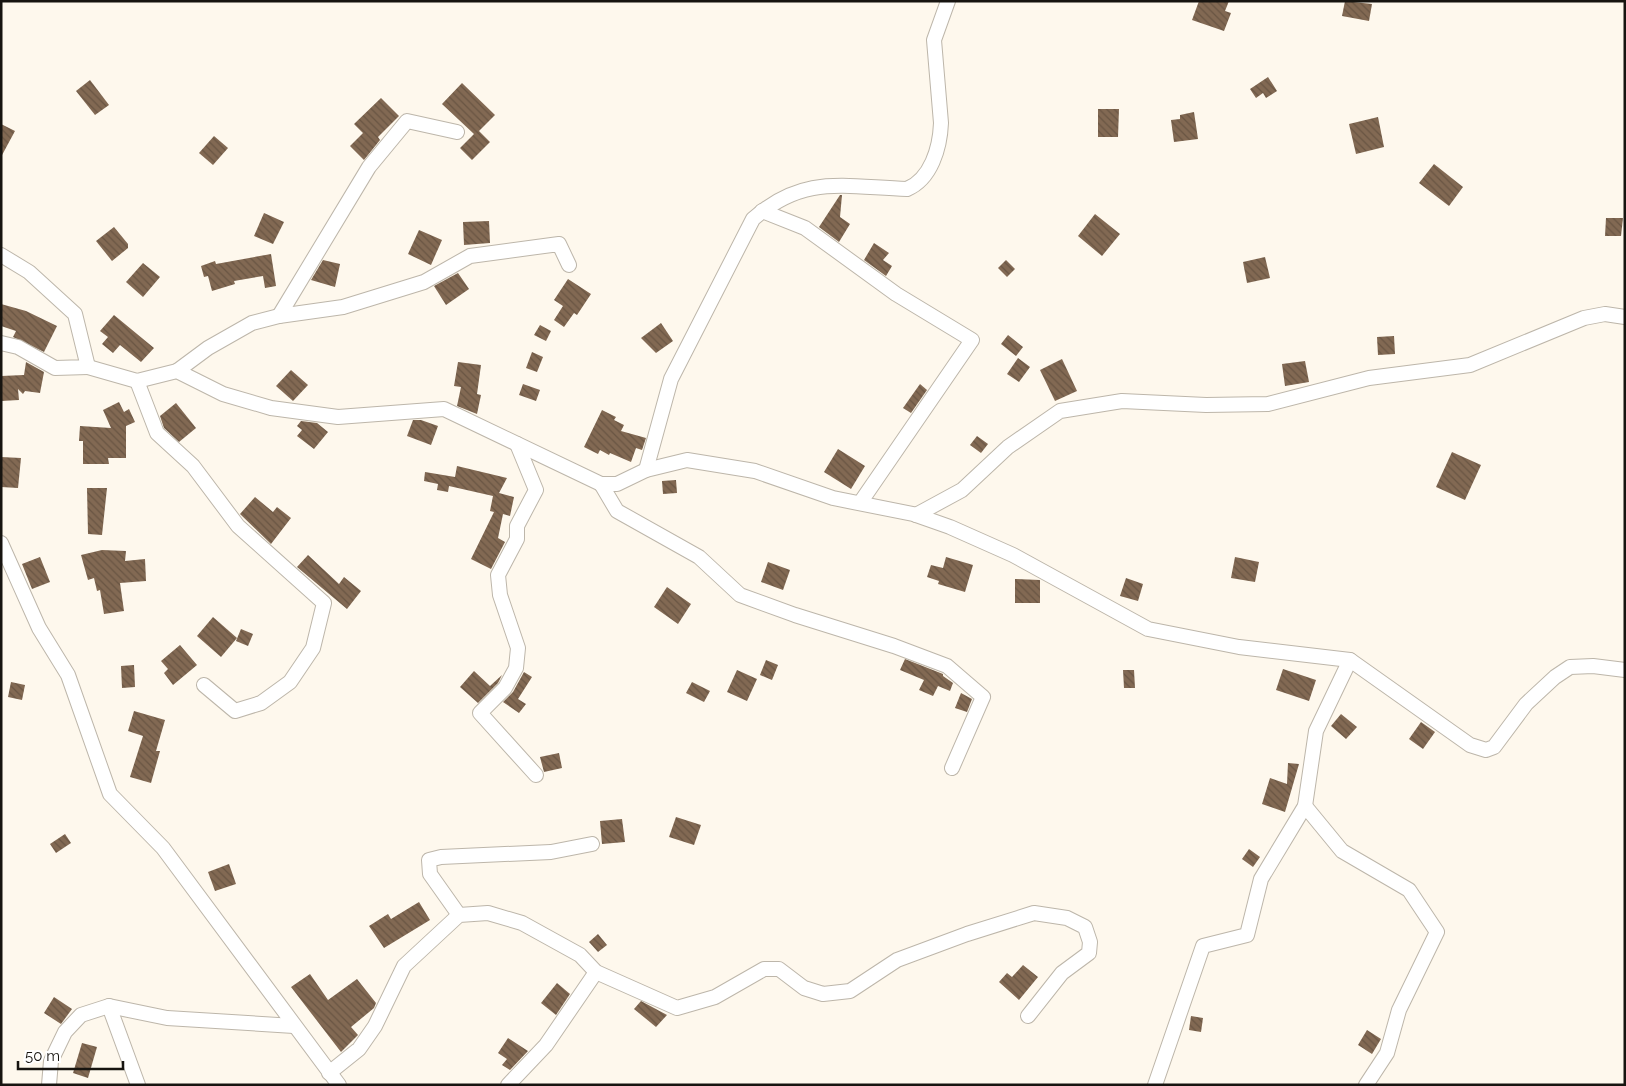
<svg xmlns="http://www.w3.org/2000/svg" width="1626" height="1086" font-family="Raleway,sans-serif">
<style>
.building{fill:url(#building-back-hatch)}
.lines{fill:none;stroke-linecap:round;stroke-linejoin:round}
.minor-casing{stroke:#bdb6aa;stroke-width:16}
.minor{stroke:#fff;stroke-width:14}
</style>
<defs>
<pattern id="building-back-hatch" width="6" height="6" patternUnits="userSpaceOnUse" patternTransform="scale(1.25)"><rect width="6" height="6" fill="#826953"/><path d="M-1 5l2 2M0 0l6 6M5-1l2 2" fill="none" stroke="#695543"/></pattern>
</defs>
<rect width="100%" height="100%" fill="#fef8ed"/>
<g class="building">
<polygon points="1199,1 1229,1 1225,11 1231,13 1224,31 1192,20"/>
<polygon points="1345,1 1372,4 1369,21 1342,16"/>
<polygon points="1268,77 1277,91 1266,98 1263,93 1256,98 1250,89"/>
<polygon points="90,80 109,105 95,115 76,91"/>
<polygon points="462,83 495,115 479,131 490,142 472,160 460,148 474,134 442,104"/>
<polygon points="381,98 399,116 378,137 380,140 364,160 350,146 363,133 354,124"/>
<polygon points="1098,109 1119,109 1118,137 1098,137"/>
<polygon points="1194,112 1198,139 1174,142 1171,120 1180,119 1180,115"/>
<polygon points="1378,117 1384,147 1356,154 1349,124"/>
<polygon points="1,124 15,131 1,157"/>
<polygon points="214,136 228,148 213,165 199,153"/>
<polygon points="1434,164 1463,187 1449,206 1419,183"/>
<polygon points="840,195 842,195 840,217 850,224 839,242 819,227"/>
<polygon points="264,213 284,222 273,244 254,236"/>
<polygon points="1095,214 1120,234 1102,256 1078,236"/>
<polygon points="1606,218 1623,218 1621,236 1605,236"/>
<polygon points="489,221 490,243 464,245 463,222"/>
<polygon points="114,227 128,244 128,248 112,261 96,241"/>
<polygon points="419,230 442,240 431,265 408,254"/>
<polygon points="874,243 889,253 883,260 892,266 886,276 864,260"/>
<polygon points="271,254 276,286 265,288 263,276 234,281 235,284 212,291 208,276 204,277 201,266 215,261 216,264"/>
<polygon points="1265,257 1270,278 1247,283 1243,262"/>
<polygon points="323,260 340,264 335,287 311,280"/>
<polygon points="1006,260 1015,269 1007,277 998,268"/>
<polygon points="143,263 160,277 143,297 126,282"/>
<polygon points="458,273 469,289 446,305 434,286"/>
<polygon points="568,279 591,294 577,315 574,313 564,327 554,320 563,306 554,300"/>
<polygon points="1,304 26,311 57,326 44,352 13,337 16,331 1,326"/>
<polygon points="114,315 154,348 141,362 120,345 113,353 102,344 108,337 100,331"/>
<polygon points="661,323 673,341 656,353 641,338"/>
<polygon points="540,325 551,331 546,341 534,335"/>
<polygon points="1008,335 1023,347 1016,356 1001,344"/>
<polygon points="1394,336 1395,354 1378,355 1377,337"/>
<polygon points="532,352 543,357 537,372 526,368"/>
<polygon points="1018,358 1030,367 1019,382 1007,374"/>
<polygon points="1062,359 1077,391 1055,401 1040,370"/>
<polygon points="1305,361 1309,382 1285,386 1282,364"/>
<polygon points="26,362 44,372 40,393 25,391 23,394 18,389 19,400 1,401 1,376 24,375"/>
<polygon points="458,362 481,365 477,394 481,395 477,414 457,406 461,387 454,386"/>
<polygon points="291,370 308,385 293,401 276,386"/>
<polygon points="523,384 540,390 536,401 519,395"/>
<polygon points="920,384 927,390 911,413 903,408"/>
<polygon points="119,402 124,412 129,409 135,422 126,426 126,458 108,458 109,464 83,464 83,441 79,441 80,426 111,428 103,410"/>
<polygon points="176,403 196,428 179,442 164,428 160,416"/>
<polygon points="602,410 616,417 614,420 624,425 621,431 646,438 642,450 636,448 631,462 610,453 609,455 600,450 598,454 584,447"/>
<polygon points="413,420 421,420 438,426 431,445 407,436"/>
<polygon points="301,421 317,423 328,432 314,449 297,436 302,430 297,426"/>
<polygon points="977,436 988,444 981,453 970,445"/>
<polygon points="838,449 865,466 851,489 824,472"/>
<polygon points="1452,452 1481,465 1465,500 1436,487"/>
<polygon points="1,457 21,458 18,488 1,487"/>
<polygon points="457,466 507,478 499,493 514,497 510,516 503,514 498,538 505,542 491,569 471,559 494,512 490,511 493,496 449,486 448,492 437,490 438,484 424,481 425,472 455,477"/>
<polygon points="676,480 677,493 663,494 662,481"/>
<polygon points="87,488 107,488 102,535 88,534"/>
<polygon points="255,497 273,512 277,507 291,518 271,544 240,514"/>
<polygon points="102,550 126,551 125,561 145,559 146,581 120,583 124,611 104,614 100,590 97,591 94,578 88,580 81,555"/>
<polygon points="308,555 339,584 344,577 361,591 347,609 297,567"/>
<polygon points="40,557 50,582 32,589 22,564"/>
<polygon points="946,557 973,565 965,592 938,584 939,581 927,577 931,565 943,568"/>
<polygon points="1235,557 1259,562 1255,582 1231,578"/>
<polygon points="768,562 790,570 783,590 761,582"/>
<polygon points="1126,578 1143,584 1138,601 1120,596"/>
<polygon points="1015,579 1040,580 1040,603 1015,603"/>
<polygon points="667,587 691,604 678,624 654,607"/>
<polygon points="213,617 237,638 221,657 197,636"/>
<polygon points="241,629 253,634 248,646 236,641"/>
<polygon points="180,645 197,665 173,685 164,673 168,669 161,661"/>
<polygon points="905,659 943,674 943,676 953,683 950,691 938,686 933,696 919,690 924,680 900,670"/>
<polygon points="766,660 778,665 772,680 760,675"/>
<polygon points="134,665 135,687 122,688 121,666"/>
<polygon points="1283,669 1316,680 1309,701 1276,690"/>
<polygon points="737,670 757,679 747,701 727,692"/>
<polygon points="1123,670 1134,670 1135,688 1124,688"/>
<polygon points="474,671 490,686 502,675 498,683 478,703 460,687"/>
<polygon points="524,672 532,677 518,699 526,704 519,713 503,702 513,692"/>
<polygon points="11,682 25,685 22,700 8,697"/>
<polygon points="692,682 710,691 704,702 686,693"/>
<polygon points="961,693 972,699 967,712 955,708"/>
<polygon points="134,711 165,720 156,751 160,751 151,783 130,777 143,736 128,731"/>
<polygon points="1341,714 1357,727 1346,739 1331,726"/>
<polygon points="1421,722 1435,732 1423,749 1409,739"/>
<polygon points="559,753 562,768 544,772 540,757"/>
<polygon points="1288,763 1299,764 1285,812 1262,804 1270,778 1287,784"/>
<polygon points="676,817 701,825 694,845 669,837"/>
<polygon points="622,819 625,842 602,844 600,821"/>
<polygon points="65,834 71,843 56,853 50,844"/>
<polygon points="1249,849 1260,857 1253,867 1242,859"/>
<polygon points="229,864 236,884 215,891 208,872"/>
<polygon points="419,902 430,920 384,948 369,926 388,914 391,919"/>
<polygon points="598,934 607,945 598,952 589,942"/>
<polygon points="1023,965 1038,977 1019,1000 999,982 1007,973 1012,977"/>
<polygon points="310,974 328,1000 357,979 376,1003 374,1008 351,1027 358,1035 341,1052 291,987"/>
<polygon points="557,983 570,994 556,1015 541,1003"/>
<polygon points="54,997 72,1009 61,1024 44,1013"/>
<polygon points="641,1001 667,1015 656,1027 634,1009"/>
<polygon points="1191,1016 1203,1018 1201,1032 1189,1030"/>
<polygon points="1367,1030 1381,1039 1372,1054 1358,1045"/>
<polygon points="508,1038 528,1051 510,1070 502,1065 507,1059 498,1053"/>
<polygon points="82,1043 97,1047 88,1078 73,1073"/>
</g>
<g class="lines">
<defs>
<g id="minor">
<polyline points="762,211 805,228 896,294 972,340 860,503"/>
<polyline points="1,255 29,272 75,314 88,367 55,368 18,347 1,343"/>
<polyline points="279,316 369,167 407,121 457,132"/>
<polyline points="88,367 137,381 177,371 223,394 271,408 338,417 444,409 601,484 617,484 646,470 687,460 755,471 833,498 913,514 950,527 1013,555 1148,629 1239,647 1350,660 1470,745 1486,750 1494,747 1526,704 1555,677 1570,667 1593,666 1625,670"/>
<polyline points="177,371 208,348 252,323 279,316 343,307 424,282 470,256 559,244 569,265"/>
<polyline points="137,381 157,433 193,466 238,526 324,603 313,648 290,682 261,703 235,711 204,685"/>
<polyline points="517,444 536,490 517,526 517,539 498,575 500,595 518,648 516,668 505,688 480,713 536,775"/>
<path d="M646 470 671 379 753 219C804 174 844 187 907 189 931 179 940 148 941 123L934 40 948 1"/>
<polyline points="601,484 617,511 699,557 740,595 795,615 894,646 947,666 983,697 952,768"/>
<polyline points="916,515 962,490 1008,447 1060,411 1122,401 1206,405 1268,404 1369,378 1470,365 1584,318 1605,314 1625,317"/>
<polyline points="1,543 39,628 68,675 110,794 163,848 339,1085"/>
<polyline points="1305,806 1342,851 1409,890 1437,932 1399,1010 1387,1053 1366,1085"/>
<polyline points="459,915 430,874 429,860 441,857 551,852 592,844"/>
<polyline points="109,1006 138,1085"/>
<polyline points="329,1073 359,1049 375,1026 404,966 459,915 488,913 522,923 580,955 596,972 677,1008 715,997 764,969 779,969 804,988 823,994 850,991 897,960 967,934 1034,913 1067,918 1085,927 1090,942 1089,953 1062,973 1028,1016"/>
<polyline points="49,1085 51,1061 65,1032 81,1015 109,1006 167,1018 294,1026"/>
<polyline points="508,1085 546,1045 596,972"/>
<polyline points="1155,1085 1203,946 1247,935 1261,879 1305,806 1316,731 1350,660"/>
</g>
</defs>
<use href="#minor" class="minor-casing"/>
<use href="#minor" class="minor"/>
</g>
<rect width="1626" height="1086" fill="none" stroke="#171410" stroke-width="5"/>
<path d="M18 1061v8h105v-8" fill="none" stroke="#171410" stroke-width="2.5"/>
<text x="25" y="1061" font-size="15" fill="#171410" stroke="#ffffff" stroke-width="4" paint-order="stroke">50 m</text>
</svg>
